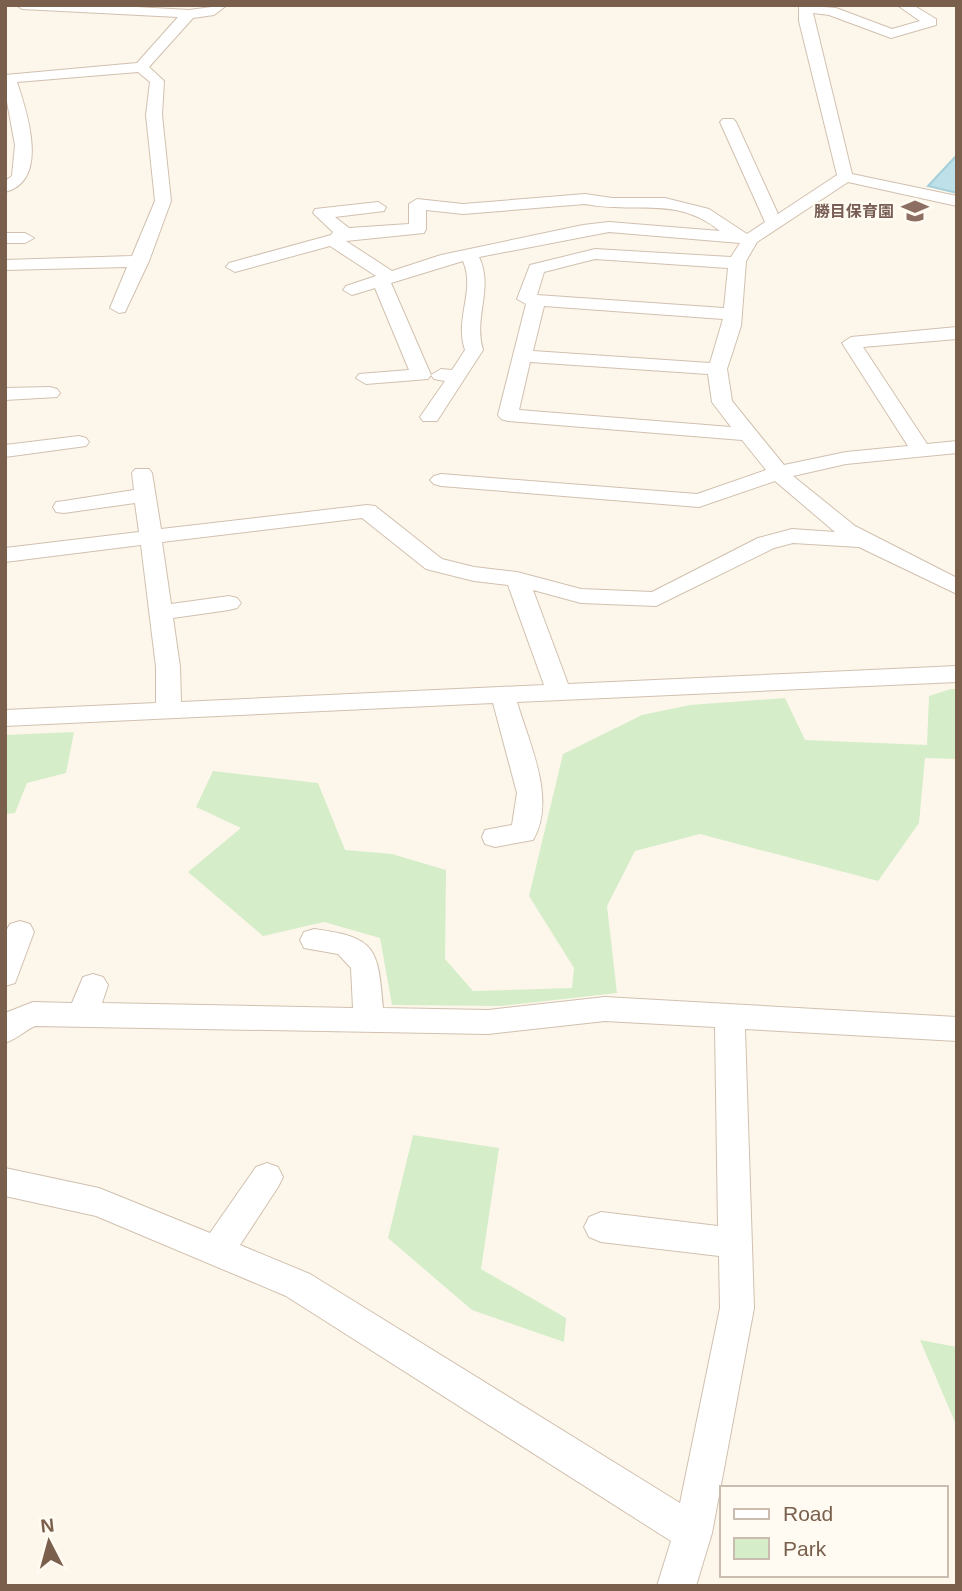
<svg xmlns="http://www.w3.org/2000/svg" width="962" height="1591" font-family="Arial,'Noto Sans JP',sans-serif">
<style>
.green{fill:#d5edc8}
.water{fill:#bde0e9;stroke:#a3d0db;stroke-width:2}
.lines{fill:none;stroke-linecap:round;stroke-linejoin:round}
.minor-casing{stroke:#d1c0af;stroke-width:2}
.minor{fill:#fff;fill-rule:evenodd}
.labels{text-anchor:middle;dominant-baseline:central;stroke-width:5;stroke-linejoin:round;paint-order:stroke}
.far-education-label{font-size:16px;font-weight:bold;fill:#785e54;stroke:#fffbf2;text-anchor:end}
</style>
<rect width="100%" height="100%" fill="#fdf7eb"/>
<g class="green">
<polygon points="951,689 957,689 957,759 925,758 919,823 878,881 700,834 635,851 607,906 617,993 501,1006 392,1005 380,938 324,922 263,936 188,872 241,828 196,807 213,771 318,783 345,850 392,854 446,870 445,959 473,991 572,988 574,968 529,896 563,754 642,715 690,705 785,698 805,740 927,745 929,696"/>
<polygon points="74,732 66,773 27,783 15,813 5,814 5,735"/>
<polygon points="413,1135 499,1148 481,1269 566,1318 564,1342 472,1310 388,1238"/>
<polygon points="920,1340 957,1347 957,1427"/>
</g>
<polygon class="water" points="956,156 957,193 928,186"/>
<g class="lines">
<defs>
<g id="minor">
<path d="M16 5H101L189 10 227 5 214 15 193 18 149 67 164 81 162 115 171 201 149 261 125 312 119 313 110 308 127 267 5 270V260L132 256 155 201 146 115 150 82 138 72 17 82C27 112 50 181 5 192V181L12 176 15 145 5 91V75L137 63 178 17 22 9Z"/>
<path d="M799 5 836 8 892 29 920 21 897 5H913L936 19V25L891 38 829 15 813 13 852 174 957 196V206L848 182 757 242 746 261 741 326 727 369 732 401 784 465 846 452 908 446 842 343 851 337 957 327V339L863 347 927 444 957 441V453L846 464 793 476 855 526 957 578V594L859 547 793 543 774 548 656 606 581 603 533 590 568 684 957 666V682L517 702C529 743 557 800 533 840L495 847 485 844 482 837 485 830 512 825 517 793 493 703 5 726V710L156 703V667L141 545 5 562V548L139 532 135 503 64 513 56 512 53 507 56 502 64 501 134 490 132 473 135 469H149L152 473 161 529 367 505 375 506 442 559 474 567 517 572 581 589 652 592 758 538 792 529 835 532 775 481 699 507 441 486 434 484 430 480 434 476 441 474 697 494 766 470 742 440 508 421 501 419 498 415 526 304 517 299 530 265 595 249 731 257 740 243 609 232 479 257C494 288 473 318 483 350L437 421H423L420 417 445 381 434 379 431 375 441 369 452 370 465 350C454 318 476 291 463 261L391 283 431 375 428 379 366 384 356 378 359 374 409 370 375 288 352 295 343 290 346 286 376 276 330 246 235 272 226 267 229 263 331 235 333 232 313 213 315 209 378 202 386 207 384 211 335 217 349 228 409 224V204L417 199 463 204 585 194 612 198H665L709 209 747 234 765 222 720 122 723 119H733L736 122 778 214 837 175 799 21ZM585 204C635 214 676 195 720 231L609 222 583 225 441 255 392 271 346 241 424 233 426 229V210L463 214ZM595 259 728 268 724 308 537 295 544 272ZM544 306 723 319 710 363 533 351ZM530 362 708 374 712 402 731 427 519 410ZM362 518 426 569 474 581 508 585 544 685 181 702 180 667 173 618 229 610 237 608 241 603 237 598 229 596 171 604 162 542Z"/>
<polygon points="5,233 25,233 34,238 25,243 5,243"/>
<polygon points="50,387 57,389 60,393 57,397 5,400 5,388"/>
<polygon points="79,436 86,438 89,442 86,446 5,457 5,445"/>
<polygon points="20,921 30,924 34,932 15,983 5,986 5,933 10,924"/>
<path d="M314 929C377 937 378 949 383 1008L488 1010 605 997 957 1017V1041L745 1029 754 1308 712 1533 696 1586H657L671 1541 286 1296 96 1216 5 1196V1168L99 1188 210 1233 256 1167 267 1163 278 1167 283 1177 278 1187 240 1245 310 1274 680 1503 720 1308 719 1256 601 1242 589 1237 584 1227 589 1217 601 1212 718 1226 715 1027 605 1021 488 1034 35 1026C24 1031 17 1039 5 1043V1013L33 1002 72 1003 83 977 93 974 103 977 108 985 102 1003 353 1008 351 968 338 954 304 948 300 940 304 932Z"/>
</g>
</defs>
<use href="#minor" class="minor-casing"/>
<use href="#minor" class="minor"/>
</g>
<defs>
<symbol id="school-bare" viewBox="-9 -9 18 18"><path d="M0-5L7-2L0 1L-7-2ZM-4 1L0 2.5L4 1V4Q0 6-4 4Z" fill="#8d6e63" stroke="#fffbf2" stroke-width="2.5" paint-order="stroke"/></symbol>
</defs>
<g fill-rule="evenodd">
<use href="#school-bare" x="896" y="192" width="38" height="38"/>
</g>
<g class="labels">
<g class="far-education-label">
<text x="894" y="211">勝目保育園</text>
</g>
</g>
<rect width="962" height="1591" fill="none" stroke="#7a5f4c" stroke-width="14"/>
<rect x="720" y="1486" width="228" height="91" fill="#fffbf2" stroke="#cabdb0" stroke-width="2"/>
<rect x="734" y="1509" width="35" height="10" fill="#ffffff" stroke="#cabdb0" stroke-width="2"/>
<text x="783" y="1521" font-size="21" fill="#7a5f4c">Road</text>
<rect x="734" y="1538" width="35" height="21" fill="#d5edc8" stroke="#cabdb0" stroke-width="2"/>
<text x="783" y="1556" font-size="21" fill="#7a5f4c">Park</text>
<g transform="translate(49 1542) rotate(354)" stroke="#fffbf2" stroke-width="5" paint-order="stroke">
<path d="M0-5L12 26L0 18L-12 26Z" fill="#7a5f4c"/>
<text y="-10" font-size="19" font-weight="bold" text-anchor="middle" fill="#7a5f4c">N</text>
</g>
</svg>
